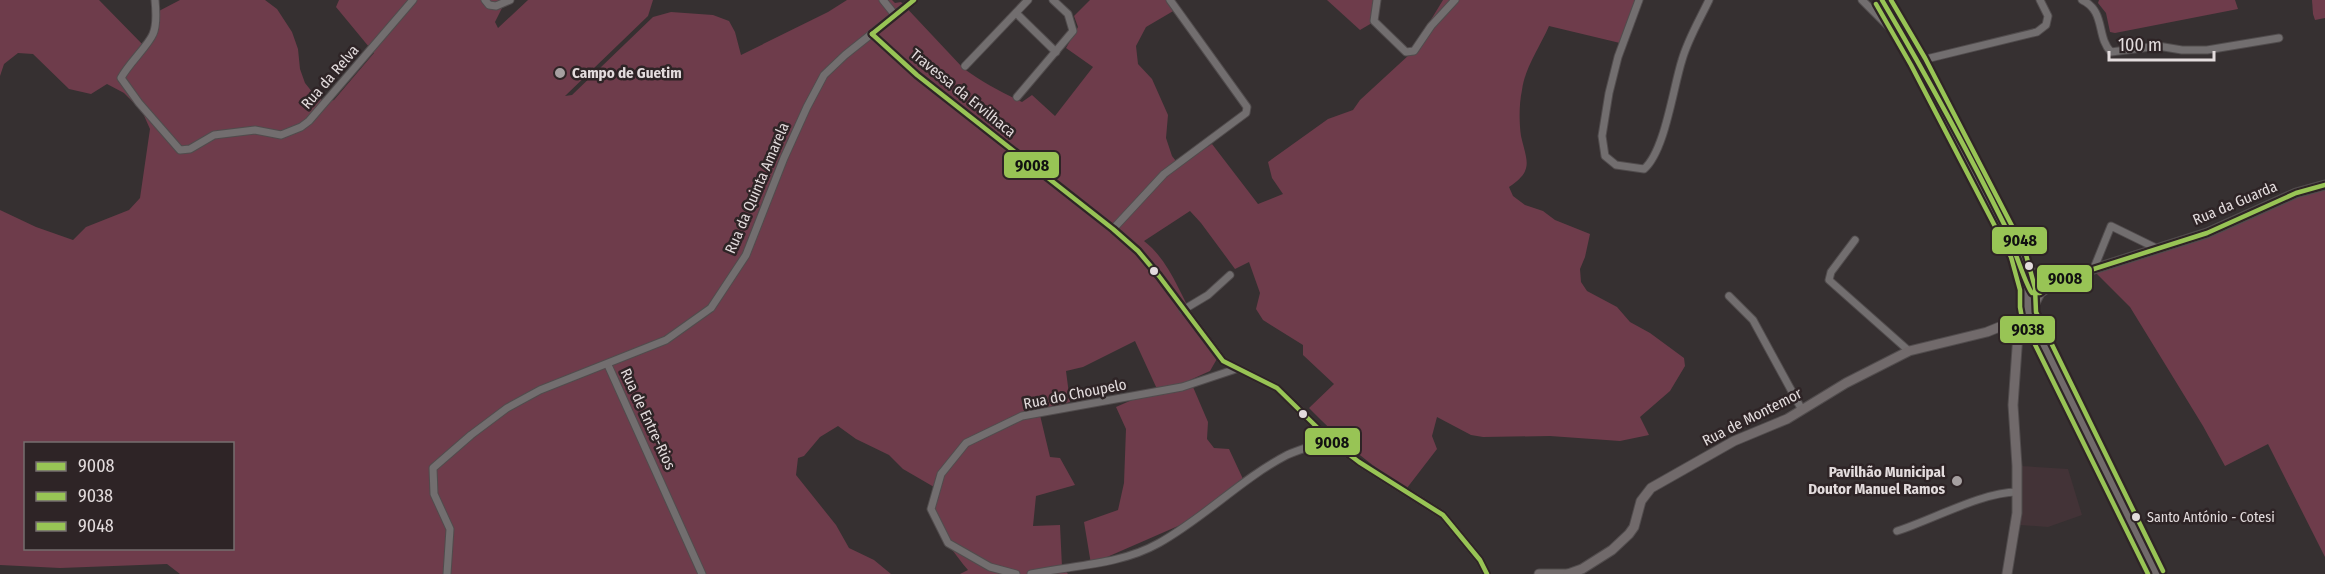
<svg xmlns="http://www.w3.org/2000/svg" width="2325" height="574" font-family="'Fira Sans Condensed',sans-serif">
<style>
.built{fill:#433337}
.green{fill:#6e3c4b;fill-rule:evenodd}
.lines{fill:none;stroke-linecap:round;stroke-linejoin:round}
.street-casing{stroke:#514c4d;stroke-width:9}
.secondary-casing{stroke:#514c4d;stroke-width:11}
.street{stroke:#726e6f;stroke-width:7}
.secondary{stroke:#716a6b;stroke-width:9}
.bus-1-casing{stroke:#2e2426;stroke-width:9}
.bus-2-casing{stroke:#2e2426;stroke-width:9}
.bus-3-casing{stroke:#2e2426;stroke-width:9}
.bus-1{stroke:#98c455;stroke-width:4.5}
.bus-2{stroke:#98c455;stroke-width:4.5}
.bus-3{stroke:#98c455;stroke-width:4.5}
.poi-dot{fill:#a6a0a1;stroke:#2e2426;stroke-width:2}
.bus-dot{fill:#e3dcdd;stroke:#2e2426;stroke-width:2}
.labels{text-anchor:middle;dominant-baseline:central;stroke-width:5;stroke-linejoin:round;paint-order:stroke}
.bus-label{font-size:14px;fill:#e3dcdd;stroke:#2e2426;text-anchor:start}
.poi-label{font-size:15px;font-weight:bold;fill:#e3dcdd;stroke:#2e2426;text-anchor:start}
.street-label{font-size:15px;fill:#e3dcdd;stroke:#2e2426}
.line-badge{stroke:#2e2426;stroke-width:2}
.pale-badge-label{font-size:16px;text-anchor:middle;font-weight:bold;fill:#111}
</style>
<rect width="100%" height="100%" fill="#363031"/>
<polygon class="built" points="2021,466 2068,469 2082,515 2048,527 2020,525"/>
<g class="green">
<path d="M0 0H99L146 48 155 37 157 12 180 0H265L277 9 292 32 298 49 300 69 305 83 317 98 327 102 334 100 374 53 336 7 339 0H506L495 22 498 28 528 0H653L648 16 565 96 572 95 653 17 671 12 713 15 729 21 735 32 741 55 828 12 847 0H892L895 3 901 2 963 68C982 82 1001 92 1022 102L1032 95 1055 116 1093 67 1066 48 1078 27 1074 16 1090 0H1166L1175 10 1146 27 1136 46 1138 64 1152 79 1168 115 1166 138 1172 156 1179 165 1212 144 1258 204 1283 194 1272 178 1268 162 1328 119 1353 110 1360 100 1410 54 1443 0H1635L1620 43 1549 26C1540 47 1525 67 1522 90 1519 104 1519 122 1521 136 1527 162 1534 170 1509 187L1513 196 1525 205 1543 211 1555 220 1590 234 1585 257 1580 269 1581 282 1587 291 1617 307 1630 322 1650 333 1684 358 1685 366 1670 391 1640 417 1649 435 1620 441 1550 436 1483 437 1471 435 1437 417 1432 436 1437 449 1407 488C1367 464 1341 440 1309 408L1334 384 1303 355V345L1263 320 1256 309 1260 293 1249 262 1235 269 1201 223 1190 211 1144 241C1169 260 1180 294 1195 320 1202 333 1210 345 1218 357L1210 371 1190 380 1208 422 1207 439 1214 448 1229 449 1243 479 1201 516 1091 564 1084 522 1118 510 1124 483 1126 429 1116 407 1157 389 1135 341 1083 367 1066 371 1070 402 1039 411 1050 457 1060 458 1075 485 1036 496 1033 526 1060 525 1062 567 1068 574H960L968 570C951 550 924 513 934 487L903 469 889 455 856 439 838 426 820 437 804 456 798 458 796 475 836 525 849 548 874 560 891 574H180L167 564 60 568 0 565V210L36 227 73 240 86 227 129 210 140 198 150 129 142 111 124 93 107 84 91 94 69 89 33 54 18 53 4 64 0 76ZM26 444H232V548H26Z"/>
<polygon points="1327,0 1374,0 1377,20 1360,30"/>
<polygon points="2099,0 2235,0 2238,9 2115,33 2110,32 2106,13 2098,3"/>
<polygon points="2312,0 2325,0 2325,18 2315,20 2313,14"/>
<polygon points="2325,185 2325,557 2268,444 2225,466 2203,426 2130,307 2096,273"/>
</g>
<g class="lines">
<defs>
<g id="street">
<path d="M155 0C156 10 157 25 153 34 148 46 129 63 121 78L139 103 180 150 190 149 214 135 255 130 281 135 301 127 309 121 413 0"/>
<polyline points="485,0 489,5 496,6 510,0"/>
<polyline points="883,0 895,15"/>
<polyline points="1377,0 1374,21 1406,52 1414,51 1431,26 1455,0"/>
<path d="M1639 0 1618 57 1609 93 1602 136 1605 156 1616 165 1644 169C1665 151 1673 88 1682 60 1688 39 1700 19 1709 0"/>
<polyline points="1862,0 1898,36 1905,39"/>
<path d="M2082 0C2106 11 2096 37 2111 52L2158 46 2182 50H2207L2279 38"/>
<polyline points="1016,13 1056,52"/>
<polyline points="872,34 917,75 1113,229 1138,251 1159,276 1223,361 1277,388 1330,440 1359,462 1443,515 1480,560 1487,574"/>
<polyline points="1918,61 2037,32 2046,25 2048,16 2040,0"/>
<polyline points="965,66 1028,0"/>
<polyline points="1017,97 1073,31 1068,14 1053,0"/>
<polyline points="1113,229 1164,174 1246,113 1247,107 1170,0"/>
<polyline points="1855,240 1831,272 1829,280 1909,351"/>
<polyline points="2094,268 2111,226 2156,248"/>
<polyline points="1729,296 1753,320 1802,410"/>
<polyline points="1183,310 1208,295 1230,275"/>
<polyline points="608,365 702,574"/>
<path d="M1897 531C1932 520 1982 492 2017 492"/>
<polyline points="447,574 450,529 434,494 433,468 471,435 507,408 540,390 666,340 711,308 746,255 784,158 807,107 824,75 845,55 914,0"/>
<polyline points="1016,574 990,567 948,543 931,509 941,474 966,443 1022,416 1182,387 1236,369"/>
<path d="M1031 574C1074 565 1120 565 1159 543 1204 518 1241 479 1287 455 1300 449 1316 445 1330 440"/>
</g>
<g id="secondary">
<path d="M1882 0 1918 61 2018 254C2030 272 2033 277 2056 281"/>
<polyline points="2018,254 2028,289 2027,307 2029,315 2156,574"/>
<polyline points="2029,315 2040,293 2056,281 2207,233 2296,193 2325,185"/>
<polyline points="1539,574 1567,574"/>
<polyline points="1568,574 1582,569 1612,550 1629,534 1634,527 1641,501 1651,488 1734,441 1787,419 1846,383 1909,351 1987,332 2029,315"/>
<polyline points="2007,574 2017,513 2017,466 2013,405 2019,320"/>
</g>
</defs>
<use href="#street" class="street-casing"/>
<use href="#secondary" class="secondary-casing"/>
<use href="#street" class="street"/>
<use href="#secondary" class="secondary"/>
<defs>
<g id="bus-1">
<path d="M1882 0C1925 73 1967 149 2005 226 2011 239 2026 287 2032 293H2040L2056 281 2207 233 2296 193 2325 185"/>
<polyline points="872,34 917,75 1113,229 1138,251 1159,276 1223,361 1277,388 1330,440 1359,462 1443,515 1480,560 1487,574"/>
<polyline points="872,34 914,0"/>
</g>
<polyline id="bus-2" points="1876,4 1911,65 2011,257 2020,290 2020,307 2022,318 2148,574"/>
<polyline id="bus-3" points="1891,0 1925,58 2025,251 2035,288 2036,312 2163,571"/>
</defs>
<use href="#bus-1" class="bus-1-casing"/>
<use href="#bus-2" class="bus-2-casing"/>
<use href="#bus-3" class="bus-3-casing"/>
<use href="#bus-1" class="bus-1"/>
<use href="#bus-2" class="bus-2"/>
<use href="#bus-3" class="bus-3"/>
</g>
<g class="poi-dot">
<circle cx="560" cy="73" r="6"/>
<circle cx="1957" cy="481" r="6"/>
</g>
<g class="bus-dot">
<circle cx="2029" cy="266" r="5"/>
<circle cx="1154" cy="271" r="5"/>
<circle cx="1303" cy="414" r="5"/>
<circle cx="2136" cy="517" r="5"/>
</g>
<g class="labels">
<g class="bus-label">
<text x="2147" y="517">Santo António - Cotesi</text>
</g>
<g class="poi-label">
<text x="572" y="73">Campo de Guetim</text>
<text x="1945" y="472" text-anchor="end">Pavilhão Municipal<tspan x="1945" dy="17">Doutor Manuel Ramos</tspan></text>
</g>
<g class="street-label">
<text transform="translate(330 77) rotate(-49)">Rua da Relva</text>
<text transform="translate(963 93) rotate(39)">Travessa da Ervilhaca</text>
<text transform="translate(757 188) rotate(-67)">Rua da Quinta Amarela</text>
<text transform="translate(2235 203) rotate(-23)">Rua da Guarda</text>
<text transform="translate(1075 394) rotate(-11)">Rua do Choupelo</text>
<text transform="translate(1752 417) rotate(-27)">Rua de Montemor</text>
<text transform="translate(648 419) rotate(65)">Rua de Entre-Rios</text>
</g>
</g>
<g class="line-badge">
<rect x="1003" y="151" width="57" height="28" rx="6" fill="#98c455"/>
<rect x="1991" y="226" width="57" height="29" rx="6" fill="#98c455"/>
<rect x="2036" y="264" width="57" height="29" rx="6" fill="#98c455"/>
<rect x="1999" y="315" width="57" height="29" rx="6" fill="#98c455"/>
<rect x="1304" y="427" width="57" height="29" rx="6" fill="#98c455"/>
</g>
<g class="pale-badge-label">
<text x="1032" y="171">9008</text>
<text x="2020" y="246">9048</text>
<text x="2065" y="284">9008</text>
<text x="2028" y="335">9038</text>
<text x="1332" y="448">9008</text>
</g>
<rect x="24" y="442" width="210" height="108" fill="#2e2426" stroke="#766e6f" stroke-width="1.5"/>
<rect x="36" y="462" width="30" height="9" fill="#98c455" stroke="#766e6f" stroke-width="1.5"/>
<text x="78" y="472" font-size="18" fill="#e3dcdd">9008</text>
<rect x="36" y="492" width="30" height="9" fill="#98c455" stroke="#766e6f" stroke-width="1.5"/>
<text x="78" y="502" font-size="18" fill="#e3dcdd">9038</text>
<rect x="36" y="522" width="30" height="9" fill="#98c455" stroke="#766e6f" stroke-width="1.5"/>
<text x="78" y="532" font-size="18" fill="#e3dcdd">9048</text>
<path d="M2109 51v9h105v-9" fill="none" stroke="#e3dcdd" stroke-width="3"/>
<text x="2118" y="51" font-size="18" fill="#e3dcdd" stroke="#2e2426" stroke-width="4.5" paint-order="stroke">100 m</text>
</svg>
